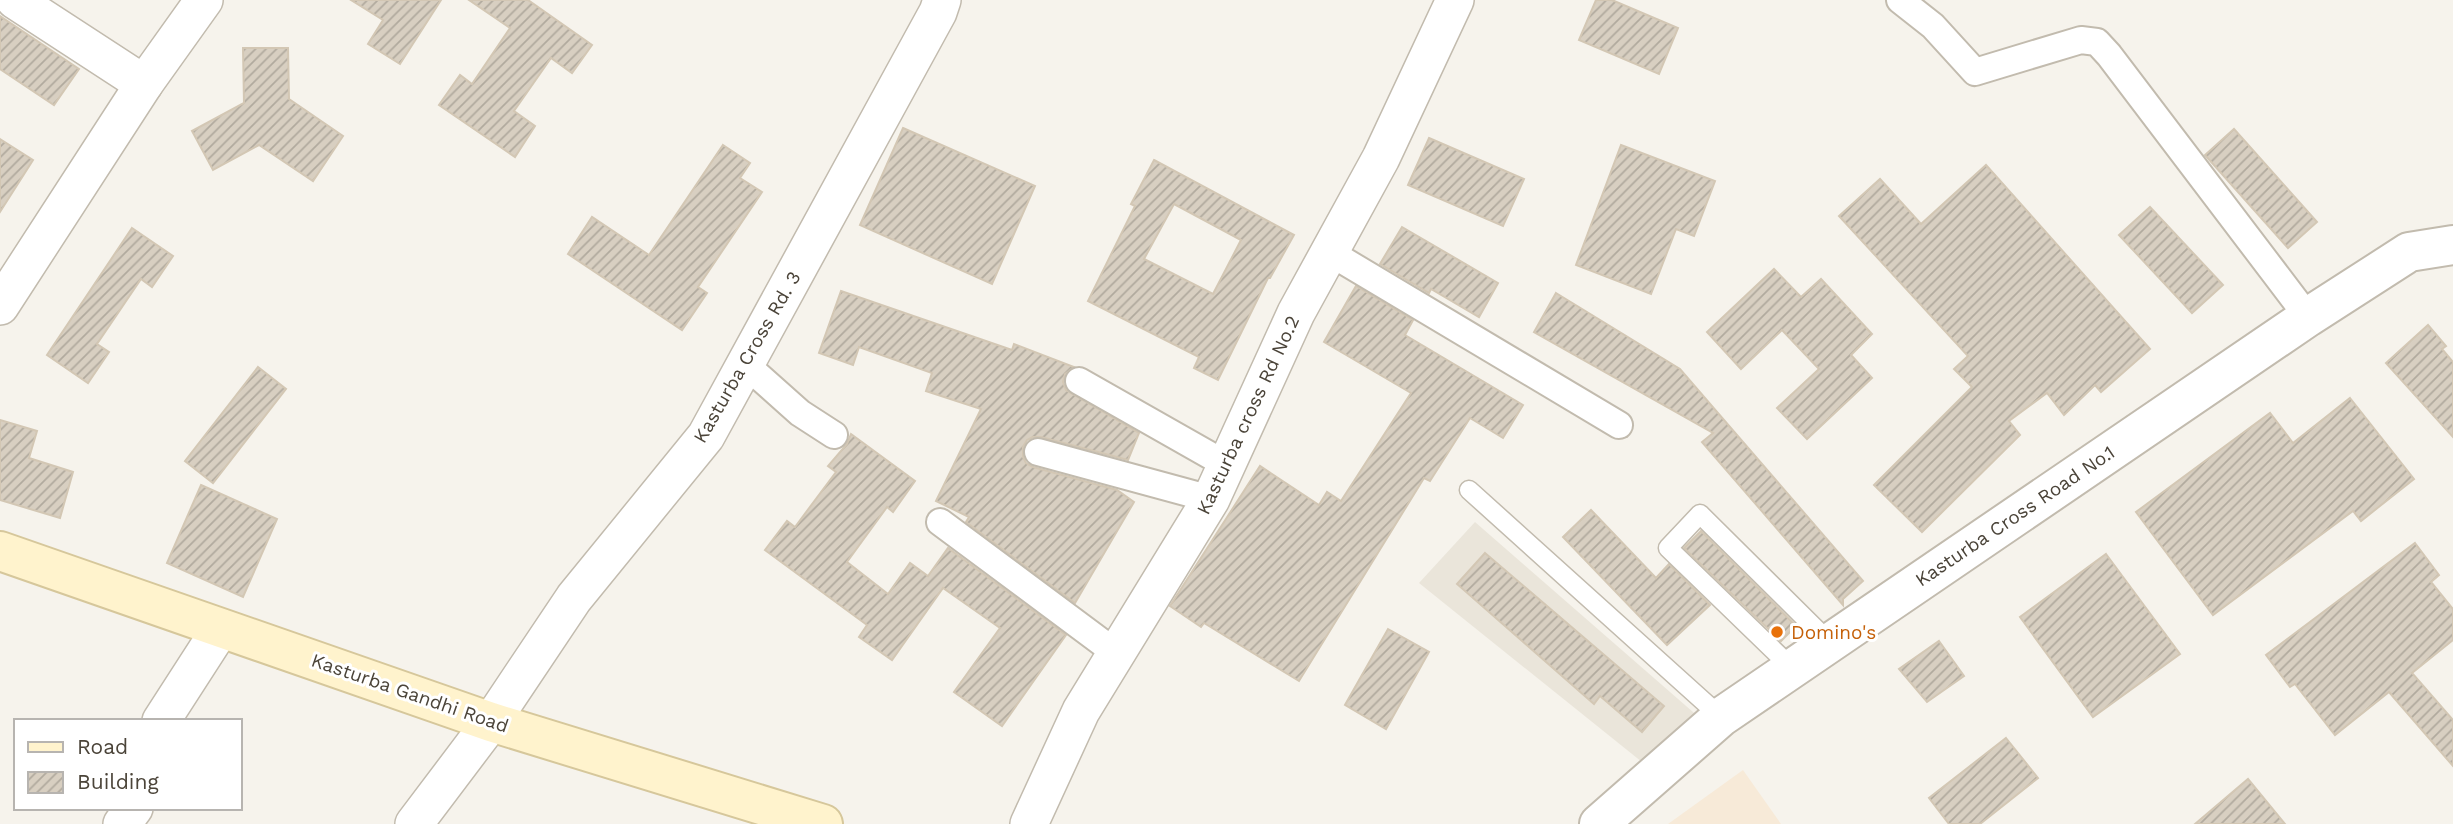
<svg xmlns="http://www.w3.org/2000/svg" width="2453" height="824" font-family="'Work Sans',sans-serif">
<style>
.residential{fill:#eae5da}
.commercial{fill:#f7ead8}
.building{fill:url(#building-hatch);stroke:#d3c7b4;stroke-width:2;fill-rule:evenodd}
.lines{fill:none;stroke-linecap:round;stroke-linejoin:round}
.service-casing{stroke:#c2bbae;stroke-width:21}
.pedestrian-casing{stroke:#c2bbae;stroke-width:30}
.minor-casing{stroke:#c2bbae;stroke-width:40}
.tertiary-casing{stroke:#c2bbae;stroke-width:42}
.secondary-casing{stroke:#d6c79b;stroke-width:42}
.service{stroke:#fff;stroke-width:18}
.pedestrian{stroke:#fff;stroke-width:26}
.minor{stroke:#fff;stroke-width:37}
.tertiary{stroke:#fff;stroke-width:38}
.secondary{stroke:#fff3cd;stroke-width:38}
.food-dot{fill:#e8710a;stroke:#fff;stroke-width:2.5}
.labels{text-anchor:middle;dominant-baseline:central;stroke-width:6;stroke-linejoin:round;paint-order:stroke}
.street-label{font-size:19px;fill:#4b4439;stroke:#fff}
.food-label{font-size:19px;fill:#c56008;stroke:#fff;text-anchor:start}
</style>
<defs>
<pattern id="building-hatch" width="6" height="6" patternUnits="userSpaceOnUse" patternTransform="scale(1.75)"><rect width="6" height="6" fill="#d8cfc1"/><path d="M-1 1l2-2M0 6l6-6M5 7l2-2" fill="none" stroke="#b1aa9e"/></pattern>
</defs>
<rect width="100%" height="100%" fill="#f6f3ec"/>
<polygon class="residential" points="1475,522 1701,719 1642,762 1419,583"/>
<polygon class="commercial" points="1743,770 1781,824 1668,824"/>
<g class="building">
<polygon points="351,0 441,0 400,64 368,44 383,20"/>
<polygon points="469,0 528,0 592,45 572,73 551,58 514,111 535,126 515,157 439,105 460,75 472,84 510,28"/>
<polygon points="1596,0 1612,0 1678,28 1659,74 1579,40"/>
<polygon points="0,16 79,69 54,105 0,69"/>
<polygon points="243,48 288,48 289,99 343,136 313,181 259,145 213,170 192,131 244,103"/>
<polygon points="903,128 1035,186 992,284 860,225"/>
<polygon points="2234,129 2317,222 2288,248 2205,155"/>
<polygon points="1429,138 1524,179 1503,226 1408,185"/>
<polygon points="0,139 33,160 0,212"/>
<polygon points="723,145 750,163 740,178 762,192 698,287 707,293 682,330 568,254 592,217 649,255"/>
<polygon points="1621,145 1715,181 1694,236 1676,229 1651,294 1576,265"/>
<path d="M1154 160 1294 235 1270 278H1268L1218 380 1194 368 1199 357 1088 301 1135 206 1131 204ZM1174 204 1241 240 1213 294 1144 259Z"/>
<polygon points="1986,165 2150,349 2101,392 2095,385 2064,415 2047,393 2009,421 2020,435 1922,532 1874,485 1972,387 1954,369 1968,356 1839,216 1880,179 1921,224"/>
<polygon points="2150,207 2223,285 2192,313 2119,235"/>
<polygon points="1402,227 1498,283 1479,317 1431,289 1429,293 1380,264"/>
<polygon points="132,228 173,256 152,287 141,279 97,344 109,352 88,383 47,355"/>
<polygon points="1774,269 1801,297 1821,279 1872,334 1851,355 1872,378 1807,439 1777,408 1819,369 1782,330 1741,369 1707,332"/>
<polygon points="1356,286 1413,320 1405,335 1523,405 1503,438 1470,418 1430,481 1424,478 1299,681 1204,623 1201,627 1170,606 1260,466 1319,505 1327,492 1341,501 1411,393 1324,342"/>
<polygon points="841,291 1012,350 1014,344 1074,367 1065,374 1063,382 1066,390 1139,433 1128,460 1041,437 1033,437 1027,440 1023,447 1023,457 1026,463 1033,467 1117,490 1134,502 1075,603 966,522 969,517 936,501 981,409 926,391 932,373 859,347 853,365 819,353"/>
<polygon points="1556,293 1680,369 1863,581 1843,599 1843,605 1702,442 1713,433 1534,332"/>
<polygon points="2428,325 2446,346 2442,349 2453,362 2453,437 2386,363"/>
<polygon points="258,367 286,389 213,483 185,461"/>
<polygon points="2350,398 2414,479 2361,521 2353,511 2213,615 2136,512 2270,413 2293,443"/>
<polygon points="0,420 37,431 29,458 73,472 60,518 0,500"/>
<polygon points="851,434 915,481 893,512 887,507 847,562 888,594 910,563 928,576 948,548 1066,635 1002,726 954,692 1000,628 943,588 892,660 859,637 867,625 765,550 787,521 795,527 836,472 828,466 847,444"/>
<polygon points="201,485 277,519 243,597 167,563"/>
<polygon points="1591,510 1656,578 1669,564 1710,605 1667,645 1563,537"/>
<polygon points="1701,531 1796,626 1781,641 1684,548"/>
<polygon points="2415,543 2439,575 2431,582 2453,609 2453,640 2412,673 2453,720 2453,766 2389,692 2335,735 2295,684 2290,687 2266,655"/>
<polygon points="1485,553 1664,706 1642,732 1600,696 1594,704 1457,584"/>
<polygon points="2106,554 2180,654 2093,717 2020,617"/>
<polygon points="1388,629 1429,652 1386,729 1345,705"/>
<polygon points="1939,641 1964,676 1927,702 1899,669"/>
<polygon points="2006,738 2038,778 1980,824 1949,824 1929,798"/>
<polygon points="2248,779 2285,824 2195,824"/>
</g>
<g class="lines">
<defs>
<g id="service">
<polyline points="1469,490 1721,717"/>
<polyline points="1792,668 1668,548 1700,514 1830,643"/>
</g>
<g id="pedestrian">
<polyline points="1900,0 1933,26 1975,72 2081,40 2097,42 2109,55 2308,317"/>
<polyline points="1329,252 1619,425"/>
<polyline points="745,364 800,413 834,435"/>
<polyline points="1079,381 1227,465"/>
<polyline points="1038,452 1211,499"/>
<polyline points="940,522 1116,653"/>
</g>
<g id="minor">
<polyline points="15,0 144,84"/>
<polyline points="0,306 144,84 204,0"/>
<polyline points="161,721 221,628"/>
<polyline points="122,824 134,808"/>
<polyline points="414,824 491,722 574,598 706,436 938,12 942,0"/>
<polyline points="1029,824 1081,711 1211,499 1296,313 1381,158 1455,0"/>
</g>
<polyline id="tertiary" points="1599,824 1721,717 2308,317 2409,252 2453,245"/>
<polyline id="secondary" points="0,551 491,722 823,824"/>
</defs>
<use href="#service" class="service-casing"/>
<use href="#pedestrian" class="pedestrian-casing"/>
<use href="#minor" class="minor-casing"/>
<use href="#tertiary" class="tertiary-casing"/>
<use href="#secondary" class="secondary-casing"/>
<use href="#service" class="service"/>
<use href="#pedestrian" class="pedestrian"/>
<use href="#minor" class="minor"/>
<use href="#tertiary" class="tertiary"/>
<use href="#secondary" class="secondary"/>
</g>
<circle class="food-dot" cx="1777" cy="632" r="7"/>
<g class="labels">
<g class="street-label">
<text transform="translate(747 357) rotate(-60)">Kasturba Cross Rd. 3</text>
<text transform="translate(1248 415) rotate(-65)">Kasturba cross Rd No.2</text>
<text transform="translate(2015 516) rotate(-34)">Kasturba Cross Road No.1</text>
<text transform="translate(410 693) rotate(19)">Kasturba Gandhi Road</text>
</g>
<g class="food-label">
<text x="1791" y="632">Domino's</text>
</g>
</g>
<rect x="14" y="719" width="228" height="91" fill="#ffffff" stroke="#b7b4b0" stroke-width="2"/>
<rect x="28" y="742" width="35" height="10" fill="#fff3cd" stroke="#b7b4b0" stroke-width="2"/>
<text x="77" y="754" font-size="21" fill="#4b4439">Road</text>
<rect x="28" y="772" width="35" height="21" fill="url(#building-hatch)" stroke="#b7b4b0" stroke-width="2"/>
<text x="77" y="789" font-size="21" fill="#4b4439">Building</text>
</svg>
